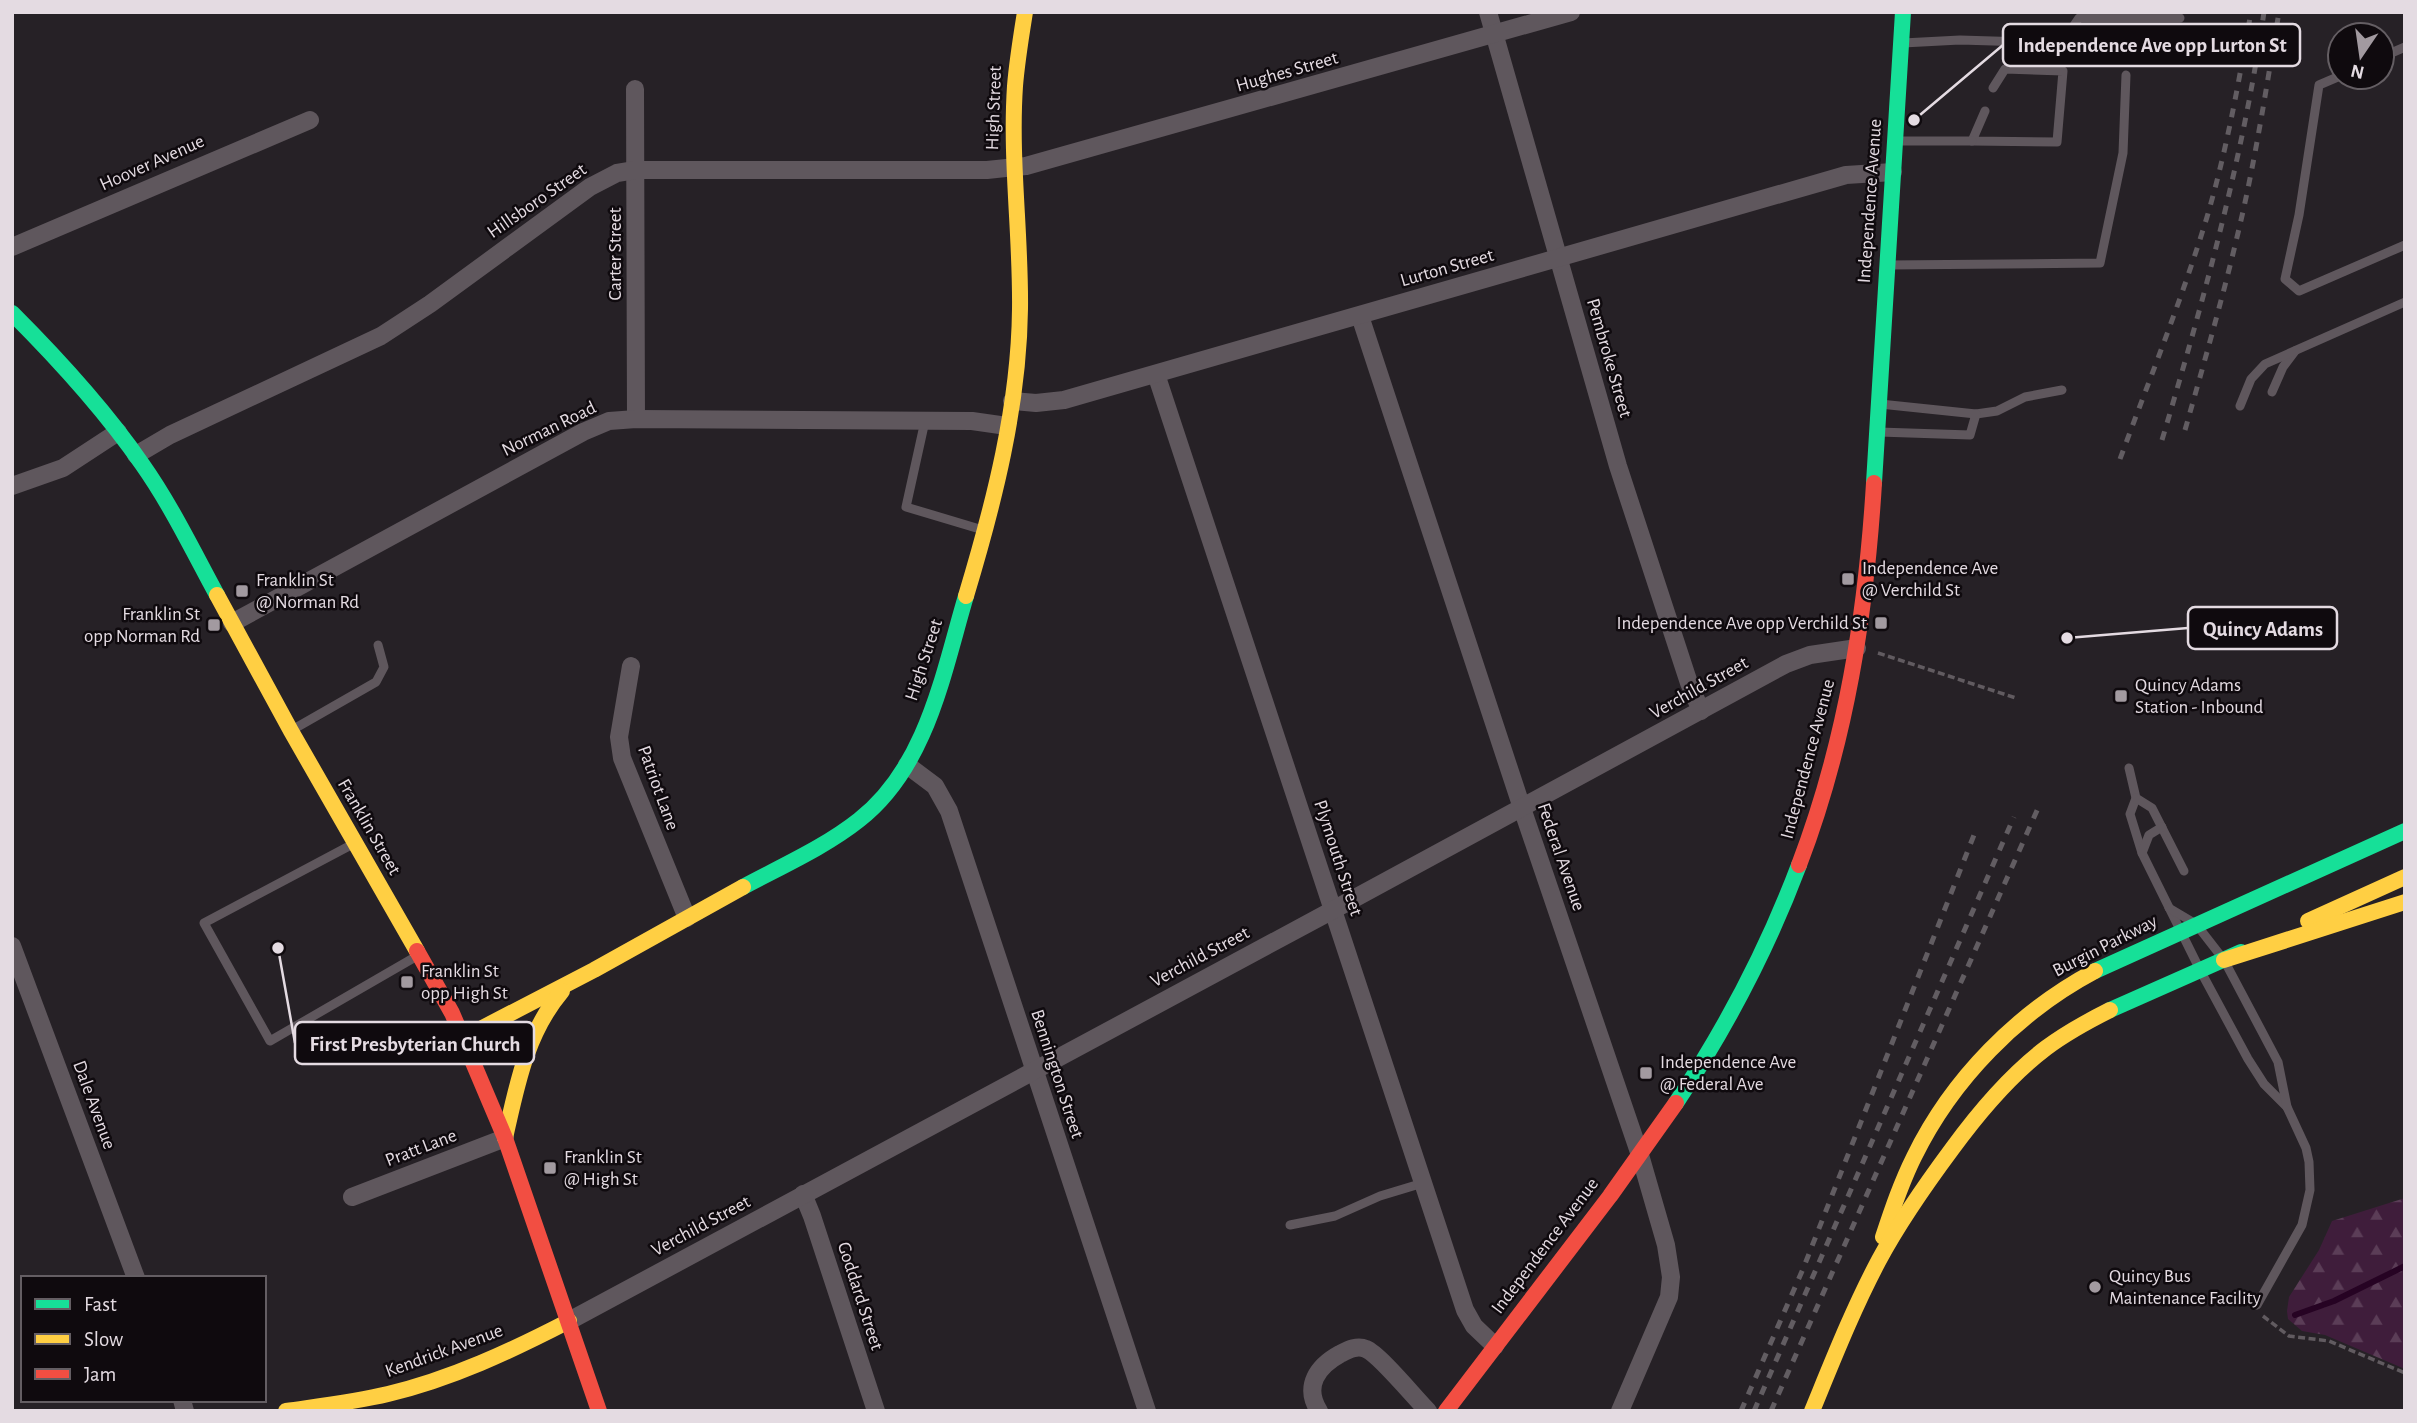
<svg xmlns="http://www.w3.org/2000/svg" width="2417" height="1423" font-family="'Alegreya Sans',sans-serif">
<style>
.forest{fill:url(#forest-firs)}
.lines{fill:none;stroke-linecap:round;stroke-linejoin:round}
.stream{stroke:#260323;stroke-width:6}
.path{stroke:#615b60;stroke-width:3.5;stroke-dasharray:7 3.5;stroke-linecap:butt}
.lane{stroke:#5f575d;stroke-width:9}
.street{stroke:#5f575d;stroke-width:18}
.fast{stroke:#16e098;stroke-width:16}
.slow{stroke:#ffcf43;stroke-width:16}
.jam{stroke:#f24e42;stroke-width:16}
.rail{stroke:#625d62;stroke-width:5;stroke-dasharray:9 9;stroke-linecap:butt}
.poi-dot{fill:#a29aa0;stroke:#0f0a0e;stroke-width:2.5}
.labels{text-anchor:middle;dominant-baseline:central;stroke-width:5;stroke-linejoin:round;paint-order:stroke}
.street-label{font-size:19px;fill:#e4dbe2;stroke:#0f0a0e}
.poi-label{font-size:19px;fill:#e4dbe2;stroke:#0f0a0e;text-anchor:start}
.leader{fill:none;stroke:#e4dbe2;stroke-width:2.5}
.callout-dot{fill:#e4dbe2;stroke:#0f0a0e;stroke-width:2.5}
.callout{fill:#0f0a0e;stroke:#e4dbe2;stroke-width:2.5}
.callout-label{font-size:21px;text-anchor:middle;font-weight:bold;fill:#e4dbe2}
</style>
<defs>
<pattern id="forest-firs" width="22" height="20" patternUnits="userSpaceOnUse" patternTransform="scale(1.75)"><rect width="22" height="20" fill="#3f1d3b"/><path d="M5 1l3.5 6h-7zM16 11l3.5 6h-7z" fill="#5b3d57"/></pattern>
</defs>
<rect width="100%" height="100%" fill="#262126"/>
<polygon class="forest" points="2405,1198 2405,1369 2325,1335 2302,1331 2288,1319 2287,1311 2289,1297 2319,1250 2332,1221"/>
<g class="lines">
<polyline class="stream" points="2295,1315 2334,1301 2405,1266"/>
<g class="path">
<polyline points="1878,653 2016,698"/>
<polyline points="2263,1316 2289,1336 2329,1341 2405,1373"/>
</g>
<g class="lane">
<polyline points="1903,43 1960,40 2062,43 2079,18 2180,18"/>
<polyline points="2382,57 2405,47"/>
<polyline points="2340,76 2319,85 2299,215 2285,279 2299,291 2405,245"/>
<polyline points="1985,111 1972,141 2057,142 2063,71 2005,69 1993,88"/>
<polyline points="1897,141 1972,141"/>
<polyline points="1889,265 2100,263 2123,153 2126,75"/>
<polyline points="2272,392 2283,367 2295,351"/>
<polyline points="2240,406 2251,379 2265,364 2405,302"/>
<polyline points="1976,414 1997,411 2025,397 2062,390"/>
<polyline points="925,421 906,507 983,530"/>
<polyline points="1879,432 1970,435 1976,414 1880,404"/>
<polyline points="292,730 376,682 384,667 378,645"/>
<polyline points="2129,768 2136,798 2130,814 2142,853 2200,970 2248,1059 2264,1084 2287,1107"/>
<polyline points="2136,798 2152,808 2184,871"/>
<polyline points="353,844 204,923 270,1041 417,956"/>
<polyline points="2142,853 2149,835 2162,827"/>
<polyline points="2169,908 2196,924 2224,960 2278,1062 2287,1107 2306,1148 2309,1162 2310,1190 2302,1225 2257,1305"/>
<polyline points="1290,1225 1335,1216 1380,1196 1423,1183"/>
</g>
<g class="street">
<polyline points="1488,12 1618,466 1689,683 1701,711"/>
<polyline points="635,89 636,419"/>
<polyline points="12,247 310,120"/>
<polyline points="1360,316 1522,808 1640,1155 1666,1245 1671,1277 1669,1297 1620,1411"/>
<polyline points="1156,374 1465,1310 1474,1326 1495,1346"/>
<polyline points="1012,401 1036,403 1064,400 1846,175 1893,172"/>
<polyline points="136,455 170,435 381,336 430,304 590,187 617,173 635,170 987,170 1026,166 1571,12"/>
<polyline points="12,486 63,468 118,432"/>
<polyline points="232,623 583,432 609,421 636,419 972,421 1007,426"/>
<polyline points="631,666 619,737 622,758 687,918"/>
<polyline points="907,765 935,786 949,811 1147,1411"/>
<polyline points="12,946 136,1278"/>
<polyline points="803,1194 812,1216 876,1411"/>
<polyline points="352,1197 505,1138"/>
<polyline points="569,1321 1333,910 1786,664 1810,655 1857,648"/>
<polyline points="182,1400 185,1411"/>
<path d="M1319 1411C1303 1386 1318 1366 1340 1354 1348 1350 1357 1345 1366 1349 1379 1354 1415 1398 1428 1411"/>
</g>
<g class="fast">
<path d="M12 313C59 360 104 409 142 464 171 505 193 551 217 595"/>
<polyline points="1874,483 1903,12"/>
<path d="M743 887C782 866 825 847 859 820 927 767 943 673 966 596"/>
<polyline points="2095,971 2405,831"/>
<polyline points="2110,1010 2241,952"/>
<path d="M1676 1103C1726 1028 1767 950 1799 865"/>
</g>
<g class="slow">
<polyline points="217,595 291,731 417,951"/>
<path d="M966 596C994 503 1019 406 1020 309 1021 235 1010 160 1015 86 1017 61 1021 37 1025 12"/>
<polyline points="2308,921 2405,877"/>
<polyline points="2224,960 2405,902"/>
<polyline points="463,1038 594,970 743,887"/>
<path d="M505 1138C517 1085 526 1034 562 991"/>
<path d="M1883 1237C1892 1210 1901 1183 1914 1157 1952 1079 2018 1012 2095 971"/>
<path d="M286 1411C320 1406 354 1402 388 1394 451 1379 511 1351 569 1321"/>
<path d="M1812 1411C1833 1360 1853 1309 1879 1260 1900 1221 1926 1184 1952 1149 1979 1112 2009 1076 2046 1048 2066 1033 2088 1021 2110 1010"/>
</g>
<g class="jam">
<path d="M1799 865C1846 742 1866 614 1874 483"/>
<polyline points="417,951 452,1013 505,1138 599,1411"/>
<polyline points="1446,1411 1610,1196 1676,1103"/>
</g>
<g class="rail">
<path d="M2185 430C2206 356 2227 283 2244 207 2258 143 2268 78 2279 12"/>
<path d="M2162 440C2204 299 2243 158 2264 12"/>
<path d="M2120 459C2150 378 2182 299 2207 217 2227 149 2239 81 2251 12"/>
<polyline points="1741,1411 1803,1269 1974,835"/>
<polyline points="1754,1411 2014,817"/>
<polyline points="1771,1411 2039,806"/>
</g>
</g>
<g class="poi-dot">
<rect x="1841" y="572" width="14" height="14" rx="3.5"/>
<rect x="235" y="584" width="14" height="14" rx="3.5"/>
<rect x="1874" y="616" width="14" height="14" rx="3.5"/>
<rect x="207" y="618" width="14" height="14" rx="3.5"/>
<rect x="2114" y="689" width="14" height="14" rx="3.5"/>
<rect x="400" y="975" width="14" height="14" rx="3.5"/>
<rect x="1639" y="1066" width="14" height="14" rx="3.5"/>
<rect x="543" y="1161" width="14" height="14" rx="3.5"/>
<circle cx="2095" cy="1287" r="7"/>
</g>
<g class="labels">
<g class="street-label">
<text transform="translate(1287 72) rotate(-16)">Hughes Street</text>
<text transform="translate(994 108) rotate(-88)">High Street</text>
<text transform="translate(152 163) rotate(-24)">Hoover Avenue</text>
<text transform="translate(537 201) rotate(-35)">Hillsboro Street</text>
<text transform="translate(1870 201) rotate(-86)">Independence Avenue</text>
<text transform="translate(615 254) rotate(-90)">Carter Street</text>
<text transform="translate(1447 268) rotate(-16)">Lurton Street</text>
<text transform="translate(1609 358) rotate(74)">Pembroke Street</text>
<text transform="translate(549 429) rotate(-26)">Norman Road</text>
<text transform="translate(924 660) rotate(-72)">High Street</text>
<text transform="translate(1699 688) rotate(-29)">Verchild Street</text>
<text transform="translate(1808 759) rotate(-75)">Independence Avenue</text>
<text transform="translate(658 788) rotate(70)">Patriot Lane</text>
<text transform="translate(369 827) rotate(60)">Franklin Street</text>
<text transform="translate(1561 857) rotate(71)">Federal Avenue</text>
<text transform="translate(1338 858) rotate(72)">Plymouth Street</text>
<text transform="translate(2105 946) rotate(-27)">Burgin Parkway</text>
<text transform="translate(1200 957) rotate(-28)">Verchild Street</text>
<text transform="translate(1057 1074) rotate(72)">Bennington Street</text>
<text transform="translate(94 1105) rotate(70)">Dale Avenue</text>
<text transform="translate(421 1148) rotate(-21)">Pratt Lane</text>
<text transform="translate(701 1226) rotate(-28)">Verchild Street</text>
<text transform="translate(1545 1246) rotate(-53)">Independence Avenue</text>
<text transform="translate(860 1296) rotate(72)">Goddard Street</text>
<text transform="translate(444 1351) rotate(-20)">Kendrick Avenue</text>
</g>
<g class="poi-label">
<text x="1862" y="568">Independence Ave<tspan x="1862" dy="22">@ Verchild St</tspan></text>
<text x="256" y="580">Franklin St<tspan x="256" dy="22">@ Norman Rd</tspan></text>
<text x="200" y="614" text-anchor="end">Franklin St<tspan x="200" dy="22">opp Norman Rd</tspan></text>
<text x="1867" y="623" text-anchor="end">Independence Ave opp Verchild St</text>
<text x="2135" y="685">Quincy Adams<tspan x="2135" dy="22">Station - Inbound</tspan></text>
<text x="421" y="971">Franklin St<tspan x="421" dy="22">opp High St</tspan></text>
<text x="1660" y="1062">Independence Ave<tspan x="1660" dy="22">@ Federal Ave</tspan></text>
<text x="564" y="1157">Franklin St<tspan x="564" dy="22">@ High St</tspan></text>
<text x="2109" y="1276">Quincy Bus<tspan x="2109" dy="22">Maintenance Facility</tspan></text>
</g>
</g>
<path class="leader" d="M1914 120L2003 45M2067 638L2188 628M278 948L295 1043"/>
<g class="callout-dot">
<circle cx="1914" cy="120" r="7"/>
<circle cx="2067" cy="638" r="7"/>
<circle cx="278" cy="948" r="7"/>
</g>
<g class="callout">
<rect x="2003" y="24" width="297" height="42" rx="7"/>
<rect x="2188" y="607" width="149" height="42" rx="7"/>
<rect x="295" y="1022" width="239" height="42" rx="7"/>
</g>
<g class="callout-label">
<text x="2152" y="52">Independence Ave opp Lurton St</text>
<text x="2263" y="636">Quincy Adams</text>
<text x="415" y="1051">First Presbyterian Church</text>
</g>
<rect width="2417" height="1423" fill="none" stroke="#e4dbe2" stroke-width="28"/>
<rect x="21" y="1276" width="245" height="126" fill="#0f0a0e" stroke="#645e63" stroke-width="2"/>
<rect x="35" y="1299" width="35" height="10" fill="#16e098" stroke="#645e63" stroke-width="2"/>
<text x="84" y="1311" font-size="21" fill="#e4dbe2">Fast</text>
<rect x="35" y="1334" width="35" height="10" fill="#ffcf43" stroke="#645e63" stroke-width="2"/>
<text x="84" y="1346" font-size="21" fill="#e4dbe2">Slow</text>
<rect x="35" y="1369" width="35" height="10" fill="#f24e42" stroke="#645e63" stroke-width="2"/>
<text x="84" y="1381" font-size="21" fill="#e4dbe2">Jam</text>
<g transform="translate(2361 56) rotate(193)"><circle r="33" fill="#0f0a0e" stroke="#645e63" stroke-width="2"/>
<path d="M0-5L12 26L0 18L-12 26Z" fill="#a29aa0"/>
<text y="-10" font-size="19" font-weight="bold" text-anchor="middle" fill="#e4dbe2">N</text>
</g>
</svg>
